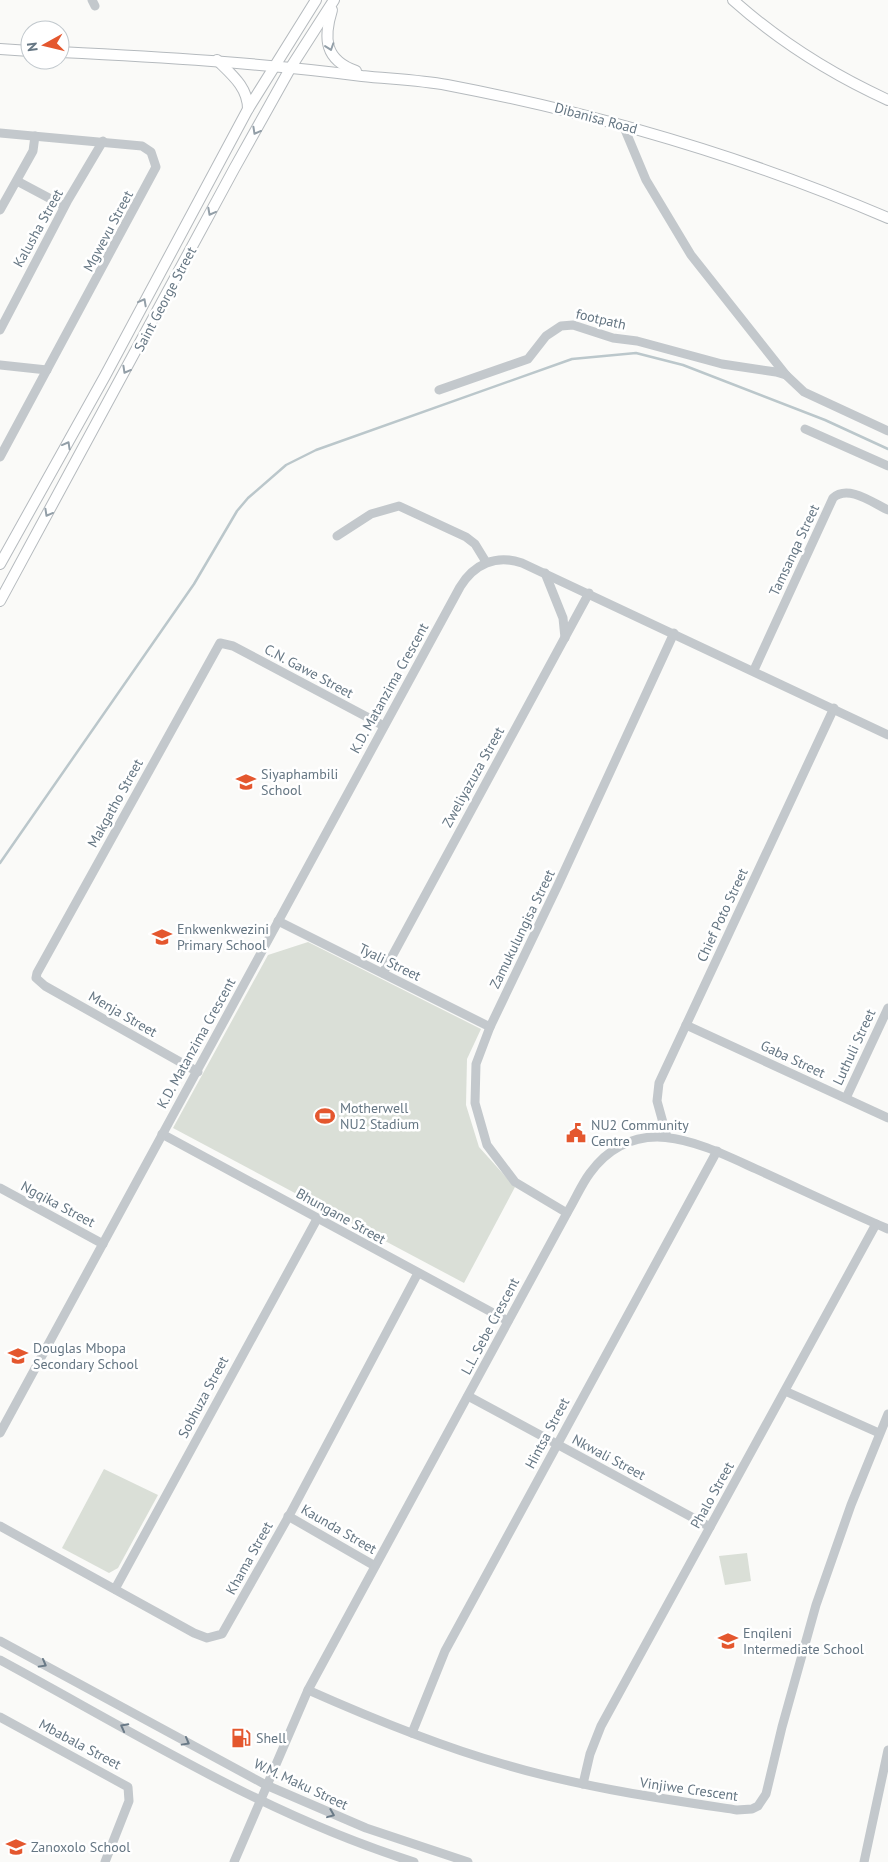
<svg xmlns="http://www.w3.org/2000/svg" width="888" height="1862" font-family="'PT Sans',sans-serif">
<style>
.green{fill:#dadfd7}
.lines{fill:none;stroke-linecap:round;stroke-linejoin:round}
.stream{stroke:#bbc7cb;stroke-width:2.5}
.major-casing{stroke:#b5babe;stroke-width:12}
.minor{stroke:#c3c8cc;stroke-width:9}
.major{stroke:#fff;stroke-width:10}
.oneway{stroke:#939fa8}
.oneway2{stroke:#6a7a87}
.labels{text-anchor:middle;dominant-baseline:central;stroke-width:5;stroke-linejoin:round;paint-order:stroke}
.street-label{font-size:14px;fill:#657683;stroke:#fff}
.poi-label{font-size:14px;fill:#657683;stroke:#fff;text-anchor:start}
</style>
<rect width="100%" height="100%" fill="#fafaf8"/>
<g class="green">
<polygon points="308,942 481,1029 467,1059 466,1105 479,1147 515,1187 464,1283 173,1128 268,955"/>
<polygon points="104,1469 158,1495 118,1568 109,1573 62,1548"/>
<polygon points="747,1553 751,1581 725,1585 719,1556"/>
</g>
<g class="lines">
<polyline class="stream" points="0,863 194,584 237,511 248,498 286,465 316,450 572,359 636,353 683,365 825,420 888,449"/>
<defs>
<g id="major">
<path d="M733 0C780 42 831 74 888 100"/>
<path d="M332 10C323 39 325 60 356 71"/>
<polyline points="0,49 30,51"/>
<path d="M60 52C161 57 262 63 362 76 390 79 419 80 447 85 599 114 746 157 888 218"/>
<path d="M217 60C231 74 248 87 248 109"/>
<polyline points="0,564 105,376 248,109 316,0"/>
<polyline points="0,601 234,169 291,67 334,0"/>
</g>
</defs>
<use href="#major" class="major-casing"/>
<g class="minor">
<polyline points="92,0 95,6"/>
<polyline points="623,125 646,180 691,255 786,375 804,392 888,431"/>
<polyline points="0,133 142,146 151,152 156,167 0,457"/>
<polyline points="17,181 64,206"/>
<polyline points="0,210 33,151 35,136"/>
<polyline points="0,330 68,200 103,141"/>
<polyline points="0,365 47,370"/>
<polyline points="439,390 528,359 546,336 561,326 573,325 613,338 637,341 722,364 776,372 786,375"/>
<polyline points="805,429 888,466"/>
<polyline points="337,536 371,514 399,506 466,537 475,544 486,562"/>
<polyline points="545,573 563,618 565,638"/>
<path d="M754 670 833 498C848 484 873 503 888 510"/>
<polyline points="278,921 490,1027"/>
<polyline points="383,973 589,593"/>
<polyline points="686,1025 888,1118"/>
<polyline points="198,1072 45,986 36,978 37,973 220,643 233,646 384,726"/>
<polyline points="846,1098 888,1008"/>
<polyline points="162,1134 508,1321"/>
<polyline points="667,1137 657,1101 659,1083 834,708"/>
<polyline points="0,1188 103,1244"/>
<polyline points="567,1213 515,1182 487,1145 475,1103 476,1064 490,1027 558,885 674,633"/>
<polyline points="785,1391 879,1433"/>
<polyline points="468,1396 710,1527"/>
<path d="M0 1433 460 587C474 564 496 554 522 563L888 735"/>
<polyline points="288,1516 375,1566"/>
<polyline points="0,1526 194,1633 207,1638 222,1634 290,1514 418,1273"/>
<polyline points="115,1589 317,1219"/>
<polyline points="0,1641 266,1785 366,1828 468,1862"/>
<path d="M0 1660C135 1733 267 1816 414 1862"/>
<path d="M308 1690C371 1718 436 1745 503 1764 580 1787 658 1798 737 1810L752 1809 758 1806 766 1794 782 1727 816 1605 851 1505 888 1414"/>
<polyline points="0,1717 128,1787 129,1801 105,1862"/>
<polyline points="412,1733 445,1651 717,1151"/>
<polyline points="583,1784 590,1754 601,1726 876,1224"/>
<path d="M234 1862 308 1690 567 1213C575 1200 581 1185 590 1173 637 1110 701 1144 756 1169 800 1189 844 1210 888 1229"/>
<polyline points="864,1862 888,1750"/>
</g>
<use href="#major" class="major"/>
</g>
<defs><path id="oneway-chevron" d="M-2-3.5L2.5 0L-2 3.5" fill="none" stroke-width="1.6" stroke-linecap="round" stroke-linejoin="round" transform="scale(1.25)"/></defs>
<g class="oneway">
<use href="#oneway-chevron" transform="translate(330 47) rotate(71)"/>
<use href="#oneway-chevron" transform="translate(256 131) rotate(119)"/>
<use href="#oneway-chevron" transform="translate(211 212) rotate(118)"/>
<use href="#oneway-chevron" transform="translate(143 302) rotate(-62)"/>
<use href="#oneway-chevron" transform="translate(126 370) rotate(119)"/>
<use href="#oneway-chevron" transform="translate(67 445) rotate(-61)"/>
<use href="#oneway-chevron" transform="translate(48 513) rotate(119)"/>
</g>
<g class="oneway2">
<use href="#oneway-chevron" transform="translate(43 1664) rotate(29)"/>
<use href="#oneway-chevron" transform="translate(124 1727) rotate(-152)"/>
<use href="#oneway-chevron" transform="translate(186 1742) rotate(29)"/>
<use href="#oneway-chevron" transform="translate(331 1814) rotate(22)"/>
</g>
<defs>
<symbol id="school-bare" viewBox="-9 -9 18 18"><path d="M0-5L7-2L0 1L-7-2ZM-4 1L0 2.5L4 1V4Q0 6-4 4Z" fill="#e4572e" stroke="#fff" stroke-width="2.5" paint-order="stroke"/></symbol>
<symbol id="stadium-bare" viewBox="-9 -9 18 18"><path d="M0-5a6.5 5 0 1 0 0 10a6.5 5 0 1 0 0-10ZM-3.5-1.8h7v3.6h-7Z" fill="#e4572e" stroke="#fff" stroke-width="2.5" paint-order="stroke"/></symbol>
<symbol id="civic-bare" viewBox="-9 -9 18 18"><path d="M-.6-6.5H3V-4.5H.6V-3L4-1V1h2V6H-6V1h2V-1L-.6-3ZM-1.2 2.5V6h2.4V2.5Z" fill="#e4572e" stroke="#fff" stroke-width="2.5" paint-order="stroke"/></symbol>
<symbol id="fuel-bare" viewBox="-9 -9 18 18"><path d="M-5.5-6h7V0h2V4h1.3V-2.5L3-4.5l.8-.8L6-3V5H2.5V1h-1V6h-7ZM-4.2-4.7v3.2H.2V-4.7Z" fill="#e4572e" stroke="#fff" stroke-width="2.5" paint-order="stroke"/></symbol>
</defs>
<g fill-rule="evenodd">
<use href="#school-bare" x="232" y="768" width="28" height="28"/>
<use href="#school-bare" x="148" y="923" width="28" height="28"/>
<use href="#stadium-bare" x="311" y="1102" width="28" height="28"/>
<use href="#civic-bare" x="562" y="1119" width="28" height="28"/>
<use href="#school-bare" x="4" y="1342" width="28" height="28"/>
<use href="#school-bare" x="714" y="1627" width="28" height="28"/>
<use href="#fuel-bare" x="227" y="1724" width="28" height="28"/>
<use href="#school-bare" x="2" y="1833" width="28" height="28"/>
</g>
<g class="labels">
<g class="street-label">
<text transform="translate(596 118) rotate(15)">Dibanisa Road</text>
<text transform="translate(38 228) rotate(-61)">Kalusha Street</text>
<text transform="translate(108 231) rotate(-62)">Mgwevu Street</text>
<text transform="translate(165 299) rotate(-62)">Saint George Street</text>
<text transform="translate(601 319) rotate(13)">footpath</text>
<text transform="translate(794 550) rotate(-65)">Tamsanqa Street</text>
<text transform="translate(309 671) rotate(28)">C.N. Gawe Street</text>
<text transform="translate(389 688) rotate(-61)">K.D. Matanzima Crescent</text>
<text transform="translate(473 777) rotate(-61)">Zweliyazuza Street</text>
<text transform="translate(115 803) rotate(-61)">Makgatho Street</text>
<text transform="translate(722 915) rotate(-65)">Chief Poto Street</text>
<text transform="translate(522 929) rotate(-64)">Zamukulungisa Street</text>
<text transform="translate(390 962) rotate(26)">Tyali Street</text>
<text transform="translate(123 1014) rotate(30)">Menja Street</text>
<text transform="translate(196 1043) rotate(-61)">K.D. Matanzima Crescent</text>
<text transform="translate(854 1047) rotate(-65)">Luthuli Street</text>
<text transform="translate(793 1059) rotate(25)">Gaba Street</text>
<text transform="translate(58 1204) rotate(28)">Ngqika Street</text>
<text transform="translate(341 1216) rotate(29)">Bhungane Street</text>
<text transform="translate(490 1326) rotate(-62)">L.L. Sebe Crescent</text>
<text transform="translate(203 1397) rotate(-62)">Sobhuza Street</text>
<text transform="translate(547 1433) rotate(-62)">Hintsa Street</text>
<text transform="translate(609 1457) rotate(28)">Nkwali Street</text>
<text transform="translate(712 1495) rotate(-61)">Phalo Street</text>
<text transform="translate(339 1529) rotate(30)">Kaunda Street</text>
<text transform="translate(249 1558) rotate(-61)">Khama Street</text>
<text transform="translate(80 1744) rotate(28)">Mbabala Street</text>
<text transform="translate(301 1784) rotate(25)">W.M. Maku Street</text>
<text transform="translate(689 1789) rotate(8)">Vinjiwe Crescent</text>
</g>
<g class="poi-label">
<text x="261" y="774">Siyaphambili<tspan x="261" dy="16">School</tspan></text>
<text x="177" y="929">Enkwenkwezini<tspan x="177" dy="16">Primary School</tspan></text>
<text x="340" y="1108">Motherwell<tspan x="340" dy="16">NU2 Stadium</tspan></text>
<text x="591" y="1125">NU2 Community<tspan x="591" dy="16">Centre</tspan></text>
<text x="33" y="1348">Douglas Mbopa<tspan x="33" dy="16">Secondary School</tspan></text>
<text x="743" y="1633">Enqileni<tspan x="743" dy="16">Intermediate School</tspan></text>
<text x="256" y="1738">Shell</text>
<text x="31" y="1847">Zanoxolo School</text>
</g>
</g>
<g transform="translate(45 45) rotate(262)"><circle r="24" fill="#ffffff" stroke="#c1c8cd"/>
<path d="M0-4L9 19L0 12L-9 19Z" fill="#e4572e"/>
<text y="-8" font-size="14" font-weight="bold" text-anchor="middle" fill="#657683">N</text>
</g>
</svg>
